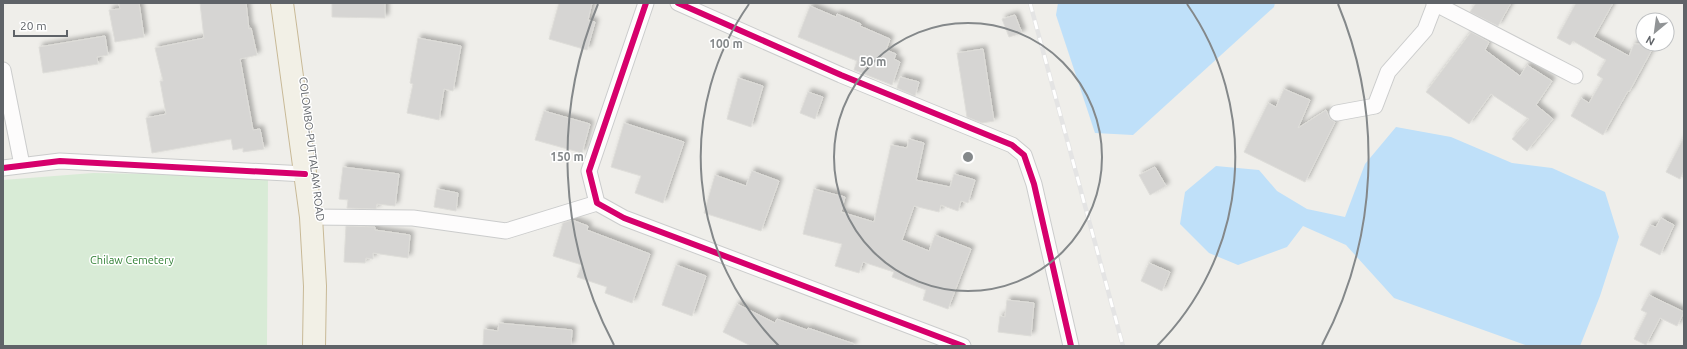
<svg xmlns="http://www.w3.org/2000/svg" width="1687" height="349" font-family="Ubuntu,sans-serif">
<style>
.green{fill:#d8ebd6}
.water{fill:#bfe0f9}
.building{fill:#d6d5d3;stroke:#deddd9;filter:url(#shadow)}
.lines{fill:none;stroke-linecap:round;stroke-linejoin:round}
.minor-casing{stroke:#cbcccc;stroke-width:17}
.trunk-casing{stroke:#c8b996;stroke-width:24}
.minor{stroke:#fdfcfc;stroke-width:15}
.trunk{stroke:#f2f0e6;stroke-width:22}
.rail-casing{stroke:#e4e4e4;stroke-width:4.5}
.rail{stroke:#fff;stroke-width:3;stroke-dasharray:9;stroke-linecap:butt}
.cycleway-casing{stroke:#fff;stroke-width:8}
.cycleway{stroke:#d6006c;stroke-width:6}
.ring{fill:none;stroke:#84888a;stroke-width:2}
.labels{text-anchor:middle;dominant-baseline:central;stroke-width:3;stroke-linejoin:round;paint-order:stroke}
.street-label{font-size:11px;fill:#5f6368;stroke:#fff}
.park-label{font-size:11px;fill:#348238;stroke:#fff}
.centre{fill:#84888a;stroke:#fff;stroke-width:2}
.ring-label{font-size:12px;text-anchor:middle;font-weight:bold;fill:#84888a;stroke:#fff;stroke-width:3;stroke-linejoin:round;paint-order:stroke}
</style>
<defs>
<filter id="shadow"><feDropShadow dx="3.5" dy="-3.5" stdDeviation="2" flood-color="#0004"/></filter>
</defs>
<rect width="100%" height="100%" fill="#efeeea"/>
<polygon class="green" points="93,173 268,176 267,346 3,346 3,180"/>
<g class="water">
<polygon points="1058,3 1275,3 1274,7 1133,135 1095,133 1056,15"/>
<polygon points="1396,127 1451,137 1512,163 1552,168 1605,192 1619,237 1600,296 1580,346 1528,346 1394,298 1346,245 1303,226 1287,247 1238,265 1209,253 1180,224 1185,192 1216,166 1259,170 1277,191 1307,209 1345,217 1365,164"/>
</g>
<g class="building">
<polygon points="119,3 139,3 144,37 115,42 109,10 120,9"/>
<polygon points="200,3 246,3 249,29 251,28 257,55 240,59 253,130 260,129 264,149 243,152 243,148 233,150 231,139 152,153 146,118 166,114 160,81 163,81 155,48 204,38"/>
<polygon points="332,3 385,3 385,18 332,17"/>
<polygon points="559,3 592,3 588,20 595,22 587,50 549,39"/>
<polygon points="1476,3 1511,3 1498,26 1470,12"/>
<polygon points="1576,3 1613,3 1594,37 1629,56 1634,44 1655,44 1629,92 1628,91 1603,135 1571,116 1581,98 1589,103 1603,79 1597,75 1606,60 1573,41 1570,45 1557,38"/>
<polygon points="810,6 836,17 837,14 861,24 860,26 890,39 886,50 896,54 894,59 900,62 892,85 854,70 857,61 798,37"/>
<polygon points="1015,15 1022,33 1009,37 1002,19"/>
<polygon points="1471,32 1489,42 1485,50 1520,76 1527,65 1552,81 1536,105 1553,119 1527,151 1512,139 1529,119 1491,94 1469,124 1426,92"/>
<polygon points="105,36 108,55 97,57 98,64 43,73 39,47"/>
<polygon points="418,38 461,46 453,91 444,89 439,120 407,113 413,84 410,83"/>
<polygon points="983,49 994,121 982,123 967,117 957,53"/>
<polygon points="900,77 919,82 915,96 897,88"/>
<polygon points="738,78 763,86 751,127 727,119"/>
<polygon points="1284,89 1310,100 1298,128 1326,110 1330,119 1335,122 1305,182 1244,152 1268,103 1276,107"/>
<polygon points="808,92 823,97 815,119 800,113"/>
<polygon points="544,111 590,124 582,153 535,140"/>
<polygon points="624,123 684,142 663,203 635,193 641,176 611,167"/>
<polygon points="1684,137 1684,170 1680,179 1666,172"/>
<polygon points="909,139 924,143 916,180 950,187 954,174 975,180 968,203 961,201 958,211 941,205 939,212 914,206 902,240 929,251 935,235 971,249 948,309 923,300 926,290 892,277 894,272 863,262 859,273 835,266 842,244 803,234 814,189 845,197 841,212 874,222 891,145 907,148"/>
<polygon points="343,167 399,174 395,206 377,204 376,209 347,208 348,200 339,199"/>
<polygon points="1155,167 1166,186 1150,195 1139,175"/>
<polygon points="752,171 779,181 761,231 704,213 715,175 746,186"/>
<polygon points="437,189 458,193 456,211 434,207"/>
<polygon points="1661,218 1674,225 1660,255 1640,245 1650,225 1656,227"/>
<polygon points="572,220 588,226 587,230 650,254 632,303 605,293 607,287 577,277 582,265 553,256 563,223"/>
<polygon points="346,226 375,227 375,230 410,235 408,258 373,253 373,259 366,258 365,263 344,262"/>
<polygon points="1149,263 1170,272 1162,291 1141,281"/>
<polygon points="676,265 706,276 692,316 662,305"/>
<polygon points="1649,295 1684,312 1677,326 1660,318 1646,345 1634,339 1647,313 1641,310"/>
<polygon points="1007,300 1034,303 1031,336 998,332 1000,316 1005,317"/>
<polygon points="737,304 775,323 777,319 807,330 808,328 854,344 853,346 751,346 723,332"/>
<polygon points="499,323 572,330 571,346 483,345 484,329 498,331"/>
</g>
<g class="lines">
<defs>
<g id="minor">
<polyline points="646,3 589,171 597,203 624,218 963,346"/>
<polyline points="678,3 841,75 1012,145 1024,155 1034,184 1071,346"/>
<polyline points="1434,3 1575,76"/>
<polyline points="3,70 22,165"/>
<polyline points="1337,113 1375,106 1388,72 1425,30 1435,4"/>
<polyline points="3,168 60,161 305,174"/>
<polyline points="311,217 413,218 506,231 597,203"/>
</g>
<polyline id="trunk" points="282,3 311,217 315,286 314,346"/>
</defs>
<use href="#minor" class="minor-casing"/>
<use href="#trunk" class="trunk-casing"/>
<use href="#minor" class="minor"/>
<use href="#trunk" class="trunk"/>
<defs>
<polyline id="rail" points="1030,3 1123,346"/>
</defs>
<use href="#rail" class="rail-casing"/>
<use href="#rail" class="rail"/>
<defs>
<g id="cycleway">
<polyline points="646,3 589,171 597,203 624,218 963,346"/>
<polyline points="678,3 841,75 1012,145 1024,155 1034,184 1071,346"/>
<polyline points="3,168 60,161 305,174"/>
</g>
</defs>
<use href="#cycleway" class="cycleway-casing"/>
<use href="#cycleway" class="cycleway"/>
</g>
<g class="ring">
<circle cx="968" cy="157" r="134"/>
<path d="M779 346A267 267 0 0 1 749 4M1187 4A267 267 0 0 1 1157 346"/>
<path d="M614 345A401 401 0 0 1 598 4M1338 4A401 401 0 0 1 1322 345"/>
</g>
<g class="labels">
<g class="street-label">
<text transform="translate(312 149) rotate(83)">COLOMBO-PUTTALAM ROAD</text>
</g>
<g class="park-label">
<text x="132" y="260">Chilaw Cemetery</text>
</g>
</g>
<circle cx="968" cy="157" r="6" class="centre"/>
<g class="ring-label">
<text x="726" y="48">100 m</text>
<text x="873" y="66">50 m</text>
<text x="567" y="161">150 m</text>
</g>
<rect width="1687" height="349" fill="none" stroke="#5f6368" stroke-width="8"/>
<g transform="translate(1655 32) rotate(209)"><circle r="19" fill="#ffffff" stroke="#bfc1c3"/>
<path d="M0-3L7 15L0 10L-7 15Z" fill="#919496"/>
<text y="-6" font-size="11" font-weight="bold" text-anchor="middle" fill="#5f6368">N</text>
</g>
<path d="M14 30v6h53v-6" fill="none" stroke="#5f6368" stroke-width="2"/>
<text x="20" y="30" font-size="12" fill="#5f6368" stroke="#ffffff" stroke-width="3" paint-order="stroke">20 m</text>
</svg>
